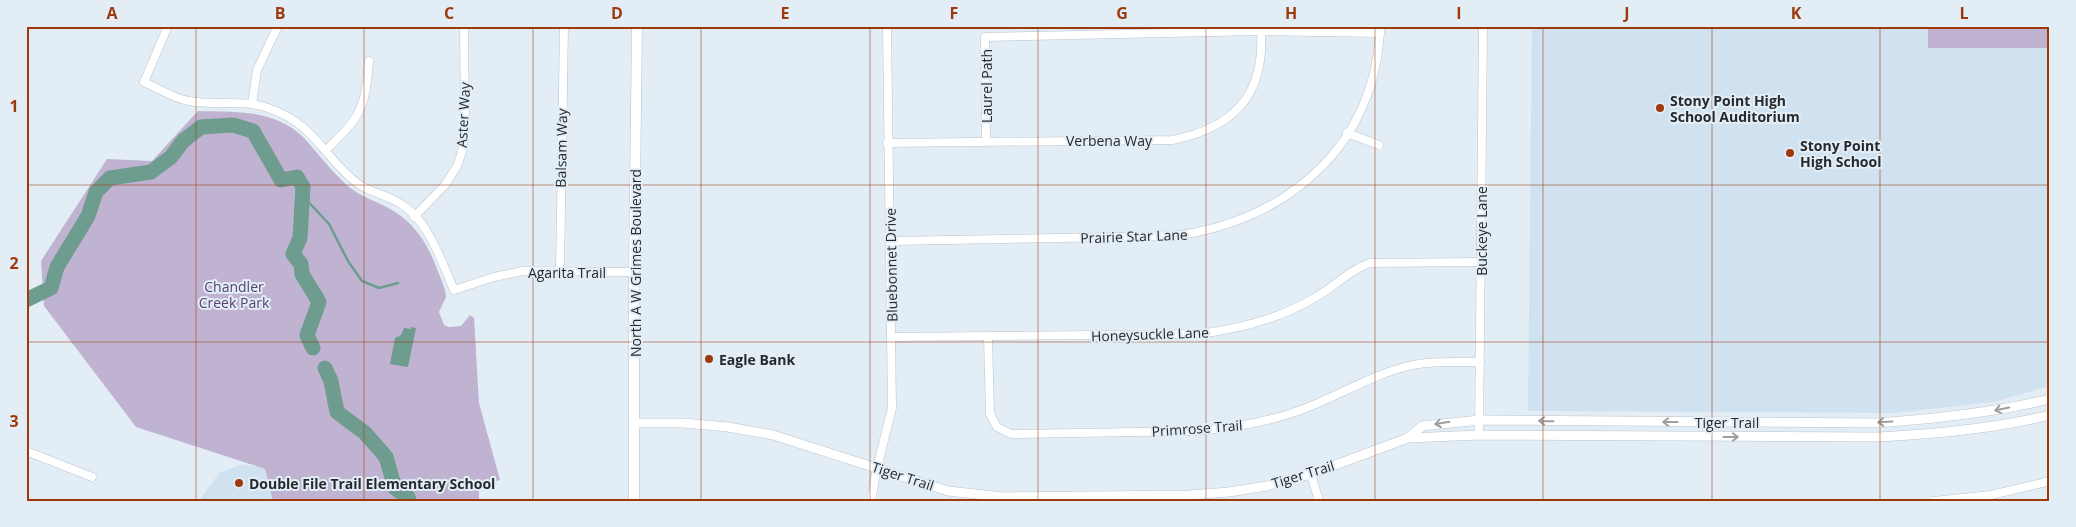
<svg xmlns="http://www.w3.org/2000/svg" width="2076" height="527" font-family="'Open Sans',sans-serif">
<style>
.built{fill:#d0e2ef}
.green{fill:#bfb3d1}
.water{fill:#6e9c8f}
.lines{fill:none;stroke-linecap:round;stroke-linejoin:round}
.stream{stroke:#6e9c8f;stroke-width:2.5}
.river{stroke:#6e9c8f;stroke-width:15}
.minor-casing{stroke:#bac5ce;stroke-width:9}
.tertiary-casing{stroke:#bac5ce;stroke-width:10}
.secondary-casing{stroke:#bac5ce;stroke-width:11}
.minor{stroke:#fff;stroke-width:8}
.tertiary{stroke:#fff;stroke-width:9}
.secondary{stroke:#fff;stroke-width:10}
.oneway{stroke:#9d9fa0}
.grid{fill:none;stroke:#9e390c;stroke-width:1;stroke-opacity:0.55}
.poi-dot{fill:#9e390c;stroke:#e2edf6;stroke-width:2}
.labels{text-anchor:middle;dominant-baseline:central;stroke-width:4;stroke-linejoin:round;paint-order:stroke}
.street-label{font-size:14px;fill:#262a2d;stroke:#e2edf6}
.poi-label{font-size:14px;font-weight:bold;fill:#262a2d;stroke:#e2edf6;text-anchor:start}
.park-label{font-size:14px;fill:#574172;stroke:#e2edf6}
.neatline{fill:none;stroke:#9e390c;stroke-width:2}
.grid-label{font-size:16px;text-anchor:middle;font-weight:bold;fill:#9e390c}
</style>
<rect width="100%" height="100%" fill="#e2edf6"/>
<g class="built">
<polygon points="1532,26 2050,26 2050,386 1993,402 1895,413 1528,411"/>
<polygon points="243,464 265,469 273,501 199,501 219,473"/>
</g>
<g class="green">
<rect x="1928" y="26" width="122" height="22"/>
<path d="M198 111C236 112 276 109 305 139 319 155 333 173 349 187 364 199 380 202 395 212 424 230 434 260 445 290L446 297 439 312 444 325 449 327 461 326 470 315 474 318 479 403 500 480 479 486V501H273L265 469 136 427 44 306 41 261 107 159 152 161Z"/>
</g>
<polygon class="water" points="411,327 416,328 408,367 390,364 395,338 401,335 404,328 411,329"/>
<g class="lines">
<polyline class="stream" points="302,195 329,224 348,261 362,281 379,288 398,283"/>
<g class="river">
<polyline points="26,300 51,288 57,267 88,216 96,192 110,178 151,172 171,157 183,141 201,127 233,125 253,131 281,180 297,177 303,187 300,238 293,254 301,264 302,274 319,302 307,335 313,348"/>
<polyline points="325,368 331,381 337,412 365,433 386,457 395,488 408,497 409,501"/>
</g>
<defs>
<g id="minor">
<path d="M168 26 144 82C158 88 174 99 189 101 215 106 243 99 268 108 312 123 320 150 351 178 365 192 384 193 401 204 429 221 441 261 454 290L494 277 523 271 634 272"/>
<polyline points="252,104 257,70 278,26"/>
<polyline points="1347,133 1379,145"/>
<polyline points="986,140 985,37 1261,31 1380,33"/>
<path d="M887 143 1172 140C1233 128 1265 96 1261 31"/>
<path d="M326 150C361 116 365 110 369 61"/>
<polyline points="414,217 445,185 457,166 462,152 465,130 464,26"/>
<path d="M891 241 1172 236C1285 223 1377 146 1380 26"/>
<polyline points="560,271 564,26"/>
<path d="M892 337 1199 334C1239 329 1279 319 1314 298 1333 288 1349 270 1370 263L1482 262"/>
<path d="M988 337 990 414 997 427 1011 434 1197 431C1231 428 1265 423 1298 411 1335 398 1369 376 1408 366 1431 361 1456 362 1480 362"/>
<polyline points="1479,435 1483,26"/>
<polyline points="26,451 92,477"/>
<polyline points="1311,474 1319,501"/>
<polyline points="871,501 877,468 892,408 887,26"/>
<polyline points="1934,501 1991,495 2050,481"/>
</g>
<g id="tertiary">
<path d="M635 423H684L728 427 773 435 948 491 1003 497 1189 495 1229 492 1267 486 1311 474 1408 438 1479 435 1879 437C1936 434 1994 429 2050 415"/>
<path d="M1408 438 1422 426 1480 420 1876 423C1935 419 1992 413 2050 399"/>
</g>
<polyline id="secondary" points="634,501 634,272 637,26"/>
</defs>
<use href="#minor" class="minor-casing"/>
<use href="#tertiary" class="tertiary-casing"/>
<use href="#secondary" class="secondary-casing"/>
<use href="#minor" class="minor"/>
<use href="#tertiary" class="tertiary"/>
<use href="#secondary" class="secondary"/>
</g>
<defs><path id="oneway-shaft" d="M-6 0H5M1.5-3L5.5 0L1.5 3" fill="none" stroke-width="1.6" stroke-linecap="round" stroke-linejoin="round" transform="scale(1.25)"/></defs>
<g class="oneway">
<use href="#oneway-shaft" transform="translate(2002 409) rotate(168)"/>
<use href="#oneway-shaft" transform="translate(1546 421) rotate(-179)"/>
<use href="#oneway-shaft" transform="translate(1670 422) rotate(-180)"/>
<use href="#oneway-shaft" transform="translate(1885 422) rotate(177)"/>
<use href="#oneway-shaft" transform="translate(1442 423) rotate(171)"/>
<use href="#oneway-shaft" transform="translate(1731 437)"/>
</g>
<path class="grid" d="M196 26V501M364 26V501M533 26V501M701 26V501M870 26V501M1038 26V501M1206 26V501M1375 26V501M1543 26V501M1712 26V501M1880 26V501M26 185H2050M26 342H2050"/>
<g class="poi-dot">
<circle cx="1660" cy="108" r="5"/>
<circle cx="1790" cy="153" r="5"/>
<circle cx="709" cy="359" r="5"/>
<circle cx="239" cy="483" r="5"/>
</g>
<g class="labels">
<g class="street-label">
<text transform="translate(986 86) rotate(-90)">Laurel Path</text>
<text transform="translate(463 115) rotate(-87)">Aster Way</text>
<text x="1109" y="140">Verbena Way</text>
<text transform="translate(561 148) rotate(-89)">Balsam Way</text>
<text transform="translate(1481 231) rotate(-90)">Buckeye Lane</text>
<text transform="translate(1134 236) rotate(-2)">Prairie Star Lane</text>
<text transform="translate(635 263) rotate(-90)">North A W Grimes Boulevard</text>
<text transform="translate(891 265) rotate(-91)">Bluebonnet Drive</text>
<text x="567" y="272">Agarita Trail</text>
<text transform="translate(1150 334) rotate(-2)">Honeysuckle Lane</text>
<text x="1727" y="422">Tiger Trail</text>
<text transform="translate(1197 428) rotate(-4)">Primrose Trail</text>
<text transform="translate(1303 474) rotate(-17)">Tiger Trail</text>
<text transform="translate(903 476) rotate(18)">Tiger Trail</text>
</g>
<g class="poi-label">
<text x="1670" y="100">Stony Point High<tspan x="1670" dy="16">School Auditorium</tspan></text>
<text x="1800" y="145">Stony Point<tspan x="1800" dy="16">High School</tspan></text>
<text x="719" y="359">Eagle Bank</text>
<text x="249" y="483">Double File Trail Elementary School</text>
</g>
<g class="park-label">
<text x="234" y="286">Chandler<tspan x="234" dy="16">Creek Park</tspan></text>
</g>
</g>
<rect width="2076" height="527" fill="none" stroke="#e2edf6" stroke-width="55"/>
<rect x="28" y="28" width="2020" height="472" class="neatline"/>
<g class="grid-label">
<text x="112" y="19">A</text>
<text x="280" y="19">B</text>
<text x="449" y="19">C</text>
<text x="617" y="19">D</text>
<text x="785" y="19">E</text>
<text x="954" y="19">F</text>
<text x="1122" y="19">G</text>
<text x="1291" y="19">H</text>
<text x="1459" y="19">I</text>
<text x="1627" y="19">J</text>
<text x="1796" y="19">K</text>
<text x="1964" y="19">L</text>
<text x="14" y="112">1</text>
<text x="14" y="269">2</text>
<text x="14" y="427">3</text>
</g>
</svg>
